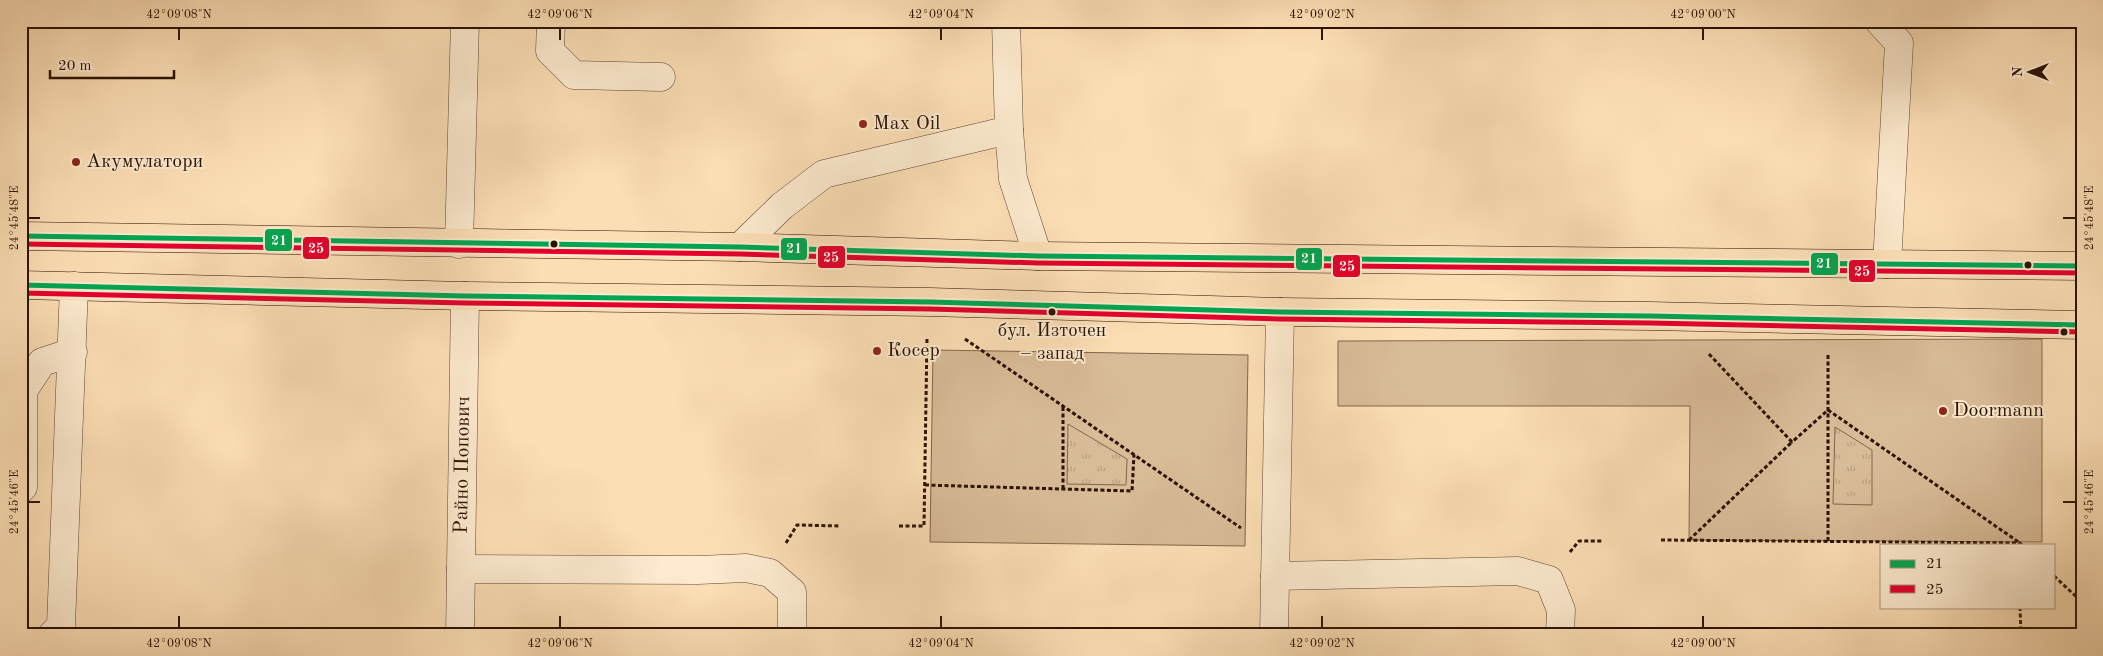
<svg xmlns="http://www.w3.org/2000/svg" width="2103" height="656" font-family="'Old Standard TT',serif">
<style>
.grass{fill:#d8bb97;stroke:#82664c}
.park{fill:url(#park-tufts);stroke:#82664c}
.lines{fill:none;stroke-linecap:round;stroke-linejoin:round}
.minor-casing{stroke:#5f452f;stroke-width:29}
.major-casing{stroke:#2b1202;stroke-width:29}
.path{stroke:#2b1202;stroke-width:3;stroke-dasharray:4 2.5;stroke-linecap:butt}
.minor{stroke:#fdeacf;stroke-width:28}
.major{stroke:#fcdeb5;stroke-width:28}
.bus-1-casing{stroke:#fdeacf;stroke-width:9}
.bus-2-casing{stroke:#fdeacf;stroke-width:9}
.bus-1{stroke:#00a651;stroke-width:5}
.bus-2{stroke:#e4002b;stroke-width:5}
.ticks{fill:none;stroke:#2b1202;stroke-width:2}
.poi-dot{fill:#8f2418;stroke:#fdeacf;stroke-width:2}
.bus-dot{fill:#2b1202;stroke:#fdeacf;stroke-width:2}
.labels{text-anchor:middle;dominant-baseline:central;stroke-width:4;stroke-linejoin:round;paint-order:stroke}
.bus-label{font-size:19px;fill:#2b1202;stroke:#fdeacf}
.poi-label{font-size:20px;fill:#2b1202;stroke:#fdeacf;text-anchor:start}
.street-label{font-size:20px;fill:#2b1202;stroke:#fdeacf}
.line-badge{stroke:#fdeacf;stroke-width:2}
.badge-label{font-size:14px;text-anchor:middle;font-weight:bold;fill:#fff}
.neatline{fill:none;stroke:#2b1202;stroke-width:2}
.ticks-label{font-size:12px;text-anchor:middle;fill:#2b1202}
</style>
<defs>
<pattern id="park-tufts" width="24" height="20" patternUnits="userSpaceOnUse" patternTransform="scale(1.25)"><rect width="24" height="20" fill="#d8bb97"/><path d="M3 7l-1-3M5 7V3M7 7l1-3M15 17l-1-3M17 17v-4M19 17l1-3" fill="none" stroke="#baa080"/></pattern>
</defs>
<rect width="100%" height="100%" fill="#fcdeb5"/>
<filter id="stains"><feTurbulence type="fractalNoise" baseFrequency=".004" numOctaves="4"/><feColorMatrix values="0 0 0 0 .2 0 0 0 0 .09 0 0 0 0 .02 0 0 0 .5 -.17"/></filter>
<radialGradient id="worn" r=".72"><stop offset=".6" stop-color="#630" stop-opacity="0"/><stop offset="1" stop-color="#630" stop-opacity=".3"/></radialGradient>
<g class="grass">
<polygon points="2042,339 2042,542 1689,540 1690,406 1338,406 1338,341"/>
<polygon points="933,350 1248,355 1245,546 930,542"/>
</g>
<g class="park">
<polygon points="1068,424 1127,459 1126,485 1067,484"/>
<polygon points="1835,427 1872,450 1872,505 1833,504"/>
</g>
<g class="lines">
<defs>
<g id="minor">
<polyline points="551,21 550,51 574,75 661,77"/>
<polyline points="1006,21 1009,130 1013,179 1038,256"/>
<polyline points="1879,21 1899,43 1887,264"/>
<polyline points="459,244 465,21"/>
<polyline points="740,247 782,206 824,174 1009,130"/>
<polyline points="21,489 23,487 23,391 42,362 73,352"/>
<polyline points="461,569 698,570 746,568 770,573 792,592 792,635"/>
<polyline points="1275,576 1518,571 1549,580 1561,610 1560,635"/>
<polyline points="52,635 61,626 74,286"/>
<polyline points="460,635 465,296"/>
<polyline points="1274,635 1280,312"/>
</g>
<g id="major">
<polyline points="21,236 740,247 1038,256 2082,266"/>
<polyline points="21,285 465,296 930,302 1280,312 1650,316 2082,325"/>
</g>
</defs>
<use href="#minor" class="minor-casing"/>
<use href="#major" class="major-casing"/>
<g class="path">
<polyline points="965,339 1241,528"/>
<polyline points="1709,354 1792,442 1828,410 2020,543 2020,545"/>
<polyline points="1828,355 1828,541"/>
<polyline points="925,485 1132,491 1134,455"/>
<polyline points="1063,489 1063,407"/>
<polyline points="899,526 924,526 927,337"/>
<polyline points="1661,540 2020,543 2022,545"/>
<polyline points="1689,540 1792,442"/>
<polyline points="786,543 797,525 840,526"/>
<polyline points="1570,552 1579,541 1602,541"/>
<polyline points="2054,576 2082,602"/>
<polyline points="2020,607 2021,635"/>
</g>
<use href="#minor" class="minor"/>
<use href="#major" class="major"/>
<defs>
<g id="bus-1">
<polyline points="21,236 740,247 1038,256 2082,266"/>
<polyline points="21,285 465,296 930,302 1280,312 1650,316 2082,325"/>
</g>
<g id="bus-2">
<polyline points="21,244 740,254 1038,263 2082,273"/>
<polyline points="21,293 465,303 930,309 1280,319 1650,323 2082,332"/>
</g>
</defs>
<use href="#bus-1" class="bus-1-casing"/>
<use href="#bus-2" class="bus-2-casing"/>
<use href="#bus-1" class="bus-1"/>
<use href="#bus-2" class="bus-2"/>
</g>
<path class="ticks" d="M179 28V40M560 28V40M941 28V40M1322 28V40M1703 28V40M28 218H40M2063 218H2076M28 502H40M2063 502H2076M179 616V628M560 616V628M941 616V628M1322 616V628M1703 616V628"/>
<g class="poi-dot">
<circle cx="863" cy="124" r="5"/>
<circle cx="76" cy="162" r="5"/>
<circle cx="877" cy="351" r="5"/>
<circle cx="1943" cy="411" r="5"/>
</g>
<g class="bus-dot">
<circle cx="554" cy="244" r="4.5"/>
<circle cx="2028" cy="265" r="4.5"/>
<circle cx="1052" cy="312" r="4.5"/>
<circle cx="2064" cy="332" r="4.5"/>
</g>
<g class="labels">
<g class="bus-label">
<text x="1052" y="331">бул. Източен<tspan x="1052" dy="23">– запад</tspan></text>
</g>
<g class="poi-label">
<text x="873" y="124">Max Oil</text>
<text x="86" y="162">Акумулатори</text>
<text x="887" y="351">Косер</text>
<text x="1953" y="411">Doormann</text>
</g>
<g class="street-label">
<text transform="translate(463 465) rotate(-89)">Райно Попович</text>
</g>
</g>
<g class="line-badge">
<rect x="264" y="228" width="29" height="24" rx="5" fill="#00a651"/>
<rect x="302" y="236" width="28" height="24" rx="5" fill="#e4002b"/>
<rect x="780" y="237" width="28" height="24" rx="5" fill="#00a651"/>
<rect x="817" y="245" width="29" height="24" rx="5" fill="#e4002b"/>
<rect x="1295" y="247" width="28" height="24" rx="5" fill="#00a651"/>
<rect x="1810" y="252" width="29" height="24" rx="5" fill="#00a651"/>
<rect x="1332" y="254" width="29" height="24" rx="5" fill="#e4002b"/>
<rect x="1848" y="259" width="28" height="24" rx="5" fill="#e4002b"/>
</g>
<g class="badge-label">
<text x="279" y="245">21</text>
<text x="316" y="253">25</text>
<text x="794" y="253">21</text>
<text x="831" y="262">25</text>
<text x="1309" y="263">21</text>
<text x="1824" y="268">21</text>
<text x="1347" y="271">25</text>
<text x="1862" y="276">25</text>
</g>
<rect width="2103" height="656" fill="none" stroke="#fcdeb5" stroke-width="55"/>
<rect x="1880" y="544" width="175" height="65" fill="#fdeacf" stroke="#a9947d"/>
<rect x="1890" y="560" width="25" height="8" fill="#00a651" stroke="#a9947d"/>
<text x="1926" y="568" font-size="15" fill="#2b1202">21</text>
<rect x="1890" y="585" width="25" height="8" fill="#e4002b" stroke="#a9947d"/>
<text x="1926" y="594" font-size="15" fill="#2b1202">25</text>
<g transform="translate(2030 72) rotate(270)" stroke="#fdeacf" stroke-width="4" paint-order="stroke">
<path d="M0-4L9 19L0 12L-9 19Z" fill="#2b1202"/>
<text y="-8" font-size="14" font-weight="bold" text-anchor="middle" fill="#2b1202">N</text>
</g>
<path d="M50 70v8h124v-8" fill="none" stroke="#2b1202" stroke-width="2.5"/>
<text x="58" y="70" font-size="15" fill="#2b1202" stroke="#fdeacf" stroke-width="4" paint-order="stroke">20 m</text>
<rect x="28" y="28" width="2048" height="600" class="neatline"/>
<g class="ticks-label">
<text x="179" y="18">42°09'08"N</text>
<text x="560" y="18">42°09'06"N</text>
<text x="941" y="18">42°09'04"N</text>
<text x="1322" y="18">42°09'02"N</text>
<text x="1703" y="18">42°09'00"N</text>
<text transform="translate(2089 218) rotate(-90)" y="4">24°45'48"E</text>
<text transform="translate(14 218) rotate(-90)" y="4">24°45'48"E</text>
<text transform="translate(2089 502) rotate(-90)" y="4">24°45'46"E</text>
<text transform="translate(14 502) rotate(-90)" y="4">24°45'46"E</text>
<text x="179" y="647">42°09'08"N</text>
<text x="560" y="647">42°09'06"N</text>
<text x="941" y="647">42°09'04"N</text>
<text x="1322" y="647">42°09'02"N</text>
<text x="1703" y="647">42°09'00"N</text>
</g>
<rect width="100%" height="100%" filter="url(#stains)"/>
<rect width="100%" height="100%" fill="url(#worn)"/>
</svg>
